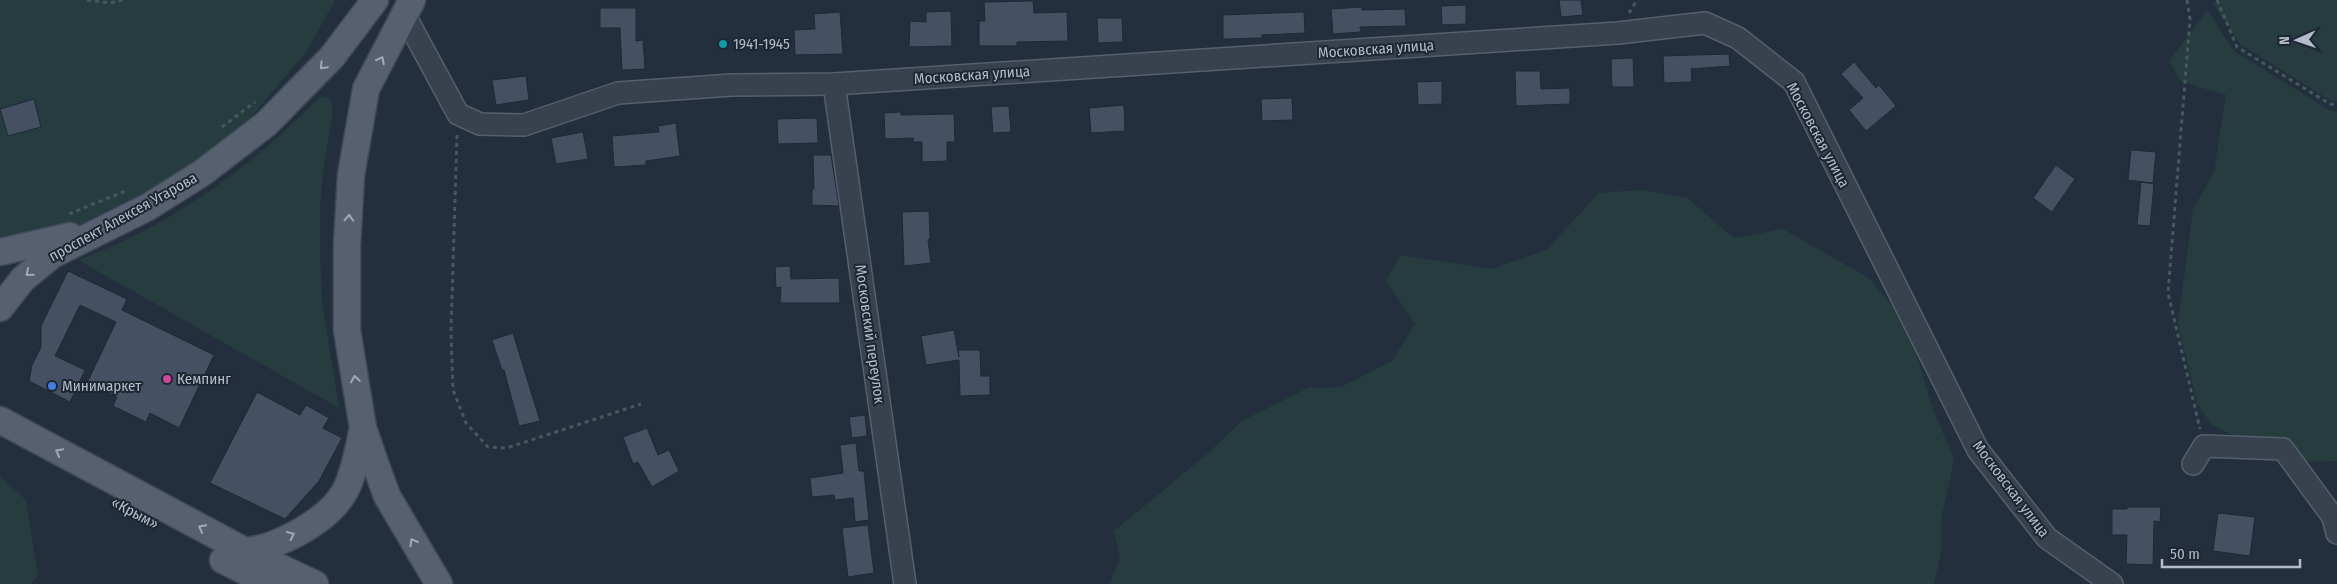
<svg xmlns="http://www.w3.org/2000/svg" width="2337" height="584" font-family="'Fira Sans Condensed',sans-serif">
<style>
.green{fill:#263c3f}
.building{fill:#455162;stroke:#1f2835}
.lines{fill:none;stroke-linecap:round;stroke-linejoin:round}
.minor-casing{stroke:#565f6c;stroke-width:24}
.major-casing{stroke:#414a57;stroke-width:29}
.path{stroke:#44595c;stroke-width:3;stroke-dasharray:4 4;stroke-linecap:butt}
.minor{stroke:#38414e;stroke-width:21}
.major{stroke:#56606e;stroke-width:26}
.oneway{stroke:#a1aab7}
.culture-dot{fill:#0f9aa8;stroke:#1d2633;stroke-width:2}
.hotel-dot{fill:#d1479c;stroke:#1d2633;stroke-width:2}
.shop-dot{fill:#3f7fe0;stroke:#1d2633;stroke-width:2}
.labels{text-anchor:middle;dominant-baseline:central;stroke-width:4;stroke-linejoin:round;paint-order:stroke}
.poi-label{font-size:15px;fill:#b4bcc9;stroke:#1d2633;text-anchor:start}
.street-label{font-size:15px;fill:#b4bcc9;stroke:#1d2633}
</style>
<rect width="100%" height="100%" fill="#242f3e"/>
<g class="green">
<polygon points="0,0 335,0 307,51 253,115 175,180 72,230 0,239"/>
<polygon points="2217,0 2337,0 2337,101 2331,101 2240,44 2213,4"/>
<polygon points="2207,10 2234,51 2329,110 2337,111 2337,461 2299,462 2245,441 2212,425 2197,403 2178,324 2193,209 2214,172 2226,95 2180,81 2169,61"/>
<path d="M326 97 331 100 333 111 324 163 320 204V249L322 303 339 408 78 260C171 226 250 168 319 98Z"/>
<polygon points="1641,190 1687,198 1734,238 1783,229 1869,278 1907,323 1934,412 1954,459 1941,520 1941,553 1934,584 1110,584 1120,557 1114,531 1206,455 1242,421 1308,388 1341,387 1392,361 1415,324 1386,281 1400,255 1492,269 1546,250 1599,193"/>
<polygon points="0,476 26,500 38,576 31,584 0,584"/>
</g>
<g class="building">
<polygon points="1559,0 1581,0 1583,15 1561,17"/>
<polygon points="1033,1 1034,13 1067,12 1068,41 1017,42 1017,46 979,46 979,21 985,21 984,2"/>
<polygon points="1466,5 1466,24 1442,25 1441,6"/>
<polygon points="1362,7 1362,10 1405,9 1406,26 1360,27 1361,32 1333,34 1331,9"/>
<polygon points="600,8 636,8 636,41 643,40 645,69 622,70 620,28 600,28"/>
<polygon points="951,11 952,46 909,47 910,21 926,22 926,12"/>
<polygon points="840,12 843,54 795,55 794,30 815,29 814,14"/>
<polygon points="1304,12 1305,33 1262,35 1262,38 1223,39 1223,15"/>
<polygon points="1097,18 1122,18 1123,42 1098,43"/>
<polygon points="1729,54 1730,66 1691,69 1692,82 1664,83 1663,56"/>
<polygon points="1633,58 1634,87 1612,87 1611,59"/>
<polygon points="1854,62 1876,88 1879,85 1896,106 1866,131 1849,110 1863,98 1841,74"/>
<polygon points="1515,71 1540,71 1541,89 1570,88 1570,104 1516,106"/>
<polygon points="526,76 529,100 496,105 492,80"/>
<polygon points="1442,81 1442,104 1418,105 1417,82"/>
<polygon points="1292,98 1293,120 1262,121 1261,99"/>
<polygon points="34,99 41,127 8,136 0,109"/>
<polygon points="1124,105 1125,131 1091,133 1089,108"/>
<polygon points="1009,106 1011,132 993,133 991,107"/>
<polygon points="901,112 901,115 954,114 955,142 947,142 947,161 922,162 922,142 913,142 913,138 885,139 884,113"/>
<polygon points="817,118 818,143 778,144 777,119"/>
<polygon points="676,123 680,156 646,161 646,165 614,167 612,136 659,132 658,126"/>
<polygon points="583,132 588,159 556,164 551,138"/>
<polygon points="2131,150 2156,152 2153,183 2128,180"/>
<polygon points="813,155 831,155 839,206 812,205 812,189 814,189"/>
<polygon points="2056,165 2075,179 2052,212 2033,198"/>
<polygon points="2141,182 2154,184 2150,226 2137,225"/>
<polygon points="929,211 930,239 928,240 931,263 904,266 902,212"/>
<polygon points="790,266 791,279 839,278 840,303 780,303 781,287 776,288 775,267"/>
<polygon points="68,271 127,299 122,310 214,355 179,428 150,413 146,422 113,406 117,397 87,383 116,322 80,305 55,356 85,370 70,402 29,381 32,365 41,347 41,326"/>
<polygon points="954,330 959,357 958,350 980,350 981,376 990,376 990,395 960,396 959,360 926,365 921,336"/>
<polygon points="513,333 540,421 519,426 504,370 502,370 492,340"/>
<polygon points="257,392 300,415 306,405 329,418 323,428 342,438 319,481 285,519 210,483"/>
<polygon points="865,415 867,436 852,438 849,417"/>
<polygon points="647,428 658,455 669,450 679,471 652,487 638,462 633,464 623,437"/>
<polygon points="856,443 859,471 864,471 869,520 855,522 853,498 835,500 834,495 812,497 810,478 843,473 840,445"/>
<polygon points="2127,507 2161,507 2160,522 2154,521 2153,565 2126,564 2127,535 2112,535 2112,509 2127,509"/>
<polygon points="2218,513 2255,517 2250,556 2213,551"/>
<polygon points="868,525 874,573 848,577 842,528"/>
</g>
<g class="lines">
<defs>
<g id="minor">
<polyline points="404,14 458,114 480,124 524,125 618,93 732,85 834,84 1618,33 1705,23 1738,38 1794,82 1978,450 2047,538 2112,584"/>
<polyline points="834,84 905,584"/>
<polyline points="2193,464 2204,446 2283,449 2333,517 2337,533"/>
</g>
<g id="major">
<polyline points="412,0 366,89 351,175 347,245 347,330 363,428 375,463 387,496 439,584"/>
<polyline points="0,252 70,236"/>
<polyline points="0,308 23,279 52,255 148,207 202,173 266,124 332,57 375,0"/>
<polyline points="0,420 245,551 315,584"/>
<path d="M237 552C272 551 327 523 345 491 355 472 358 449 363 428"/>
<polyline points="223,560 270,584"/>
</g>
</defs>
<use href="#minor" class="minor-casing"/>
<use href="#major" class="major-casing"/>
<g class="path">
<polyline points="87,0 110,3 123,0"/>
<polyline points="2187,0 2190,19 2168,293 2200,429"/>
<polyline points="2217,0 2237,47 2330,104 2337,105"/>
<polyline points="1629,13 1637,0"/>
<polyline points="222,127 255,102"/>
<polyline points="457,135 451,331 453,390 466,423 488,447 507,448 641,404"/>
<polyline points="69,214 128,190"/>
</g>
<use href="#minor" class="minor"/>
<use href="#major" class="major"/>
</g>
<defs><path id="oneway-chevron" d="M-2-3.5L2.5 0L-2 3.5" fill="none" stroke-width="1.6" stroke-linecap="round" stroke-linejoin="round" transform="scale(1.25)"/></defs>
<g class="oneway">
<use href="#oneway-chevron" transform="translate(381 60) rotate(-63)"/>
<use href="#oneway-chevron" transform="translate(323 66) rotate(134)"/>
<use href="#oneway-chevron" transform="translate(349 218) rotate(-87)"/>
<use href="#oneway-chevron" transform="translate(29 273) rotate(140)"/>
<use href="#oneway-chevron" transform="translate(355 379) rotate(-99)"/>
<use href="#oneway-chevron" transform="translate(59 452) rotate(-152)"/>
<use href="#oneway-chevron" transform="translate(202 528) rotate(-152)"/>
<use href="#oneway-chevron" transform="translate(291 535) rotate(-25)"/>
<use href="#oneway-chevron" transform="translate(413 542) rotate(-120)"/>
</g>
<circle class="culture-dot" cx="723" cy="44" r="5"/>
<circle class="hotel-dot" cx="167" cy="379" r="5"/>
<circle class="shop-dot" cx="52" cy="386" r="5"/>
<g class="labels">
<g class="poi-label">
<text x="733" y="44">1941-1945</text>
<text x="177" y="379">Кемпинг</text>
<text x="62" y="386">Минимаркет</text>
</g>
<g class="street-label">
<text transform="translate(1376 49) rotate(-4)">Московская улица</text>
<text transform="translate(972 75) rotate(-4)">Московская улица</text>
<text transform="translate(1818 135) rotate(62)">Московская улица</text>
<text transform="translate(123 217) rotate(-29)">проспект Алексея Угарова</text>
<text transform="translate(870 334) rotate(82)">Московский переулок</text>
<text transform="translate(2011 489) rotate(53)">Московская улица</text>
<text transform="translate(135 513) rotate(28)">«Крым»</text>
</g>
</g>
<g transform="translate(2297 40) rotate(268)" stroke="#1d2633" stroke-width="4" paint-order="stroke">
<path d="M0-4L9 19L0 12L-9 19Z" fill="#b4bcc9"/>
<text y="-8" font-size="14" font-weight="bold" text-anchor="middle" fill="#b4bcc9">N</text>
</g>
<path d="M2162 559v8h138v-8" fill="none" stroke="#b4bcc9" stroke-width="2.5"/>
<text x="2170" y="559" font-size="15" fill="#b4bcc9" stroke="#1d2633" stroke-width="4" paint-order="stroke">50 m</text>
</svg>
